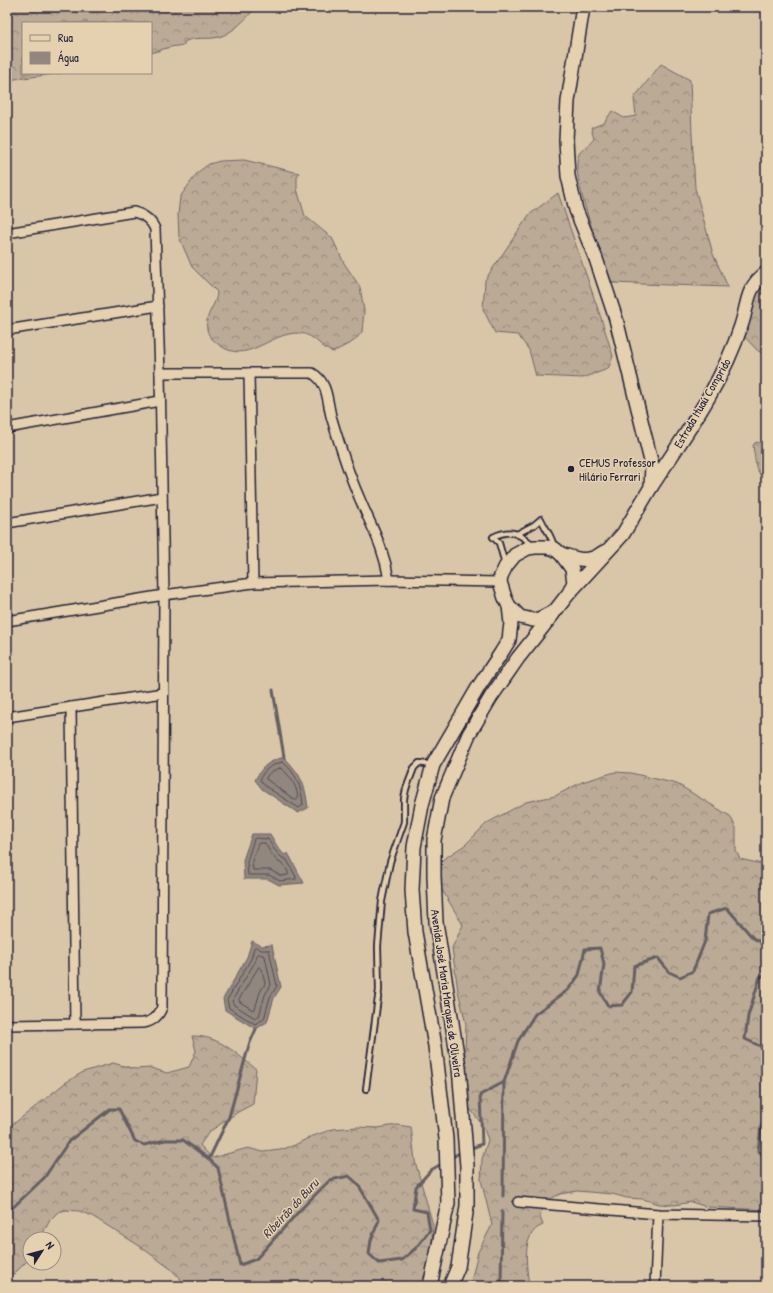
<svg xmlns="http://www.w3.org/2000/svg" width="773" height="1293" font-family="'Patrick Hand',sans-serif">
<style>
.forest{fill:url(#forest-crowns);stroke:#6e6668}
.water{fill:#92877e;stroke:#655f63}
.lines{fill:none;stroke-linecap:round;stroke-linejoin:round}
.shore{stroke:#4f4a56;stroke-width:1}
.stream{stroke:#655f63;stroke-width:3}
.lane-casing{stroke:#22223b;stroke-width:8}
.street-casing{stroke:#22223b;stroke-width:12}
.secondary-casing{stroke:#22223b;stroke-width:16}
.lane{stroke:#e5d0af;stroke-width:4.5}
.street{stroke:#e5d0af;stroke-width:9}
.secondary{stroke:#e5d0af;stroke-width:13}
.poi-dot{fill:#22223b;stroke:#e5d0af;stroke-width:1.5}
.labels{text-anchor:middle;dominant-baseline:central;stroke-width:3;stroke-linejoin:round;paint-order:stroke}
.street-label{font-size:12px;fill:#22223b;stroke:#e5d0af}
.poi-label{font-size:12px;fill:#22223b;stroke:#e5d0af;text-anchor:start}
.water-label{font-size:13px;font-style:italic;fill:#44404f;stroke:#e5d0af}
</style>
<defs>
<pattern id="forest-crowns" width="20" height="18" patternUnits="userSpaceOnUse"><rect width="20" height="18" fill="#bbaa96"/><path d="M2 6a3 3 0 1 1 6 0M12 15a3 3 0 1 1 6 0" fill="none" stroke="#988a7c"/></pattern>
</defs>
<rect width="100%" height="100%" fill="#d9c6a8"/>
<filter id="ink" filterUnits="userSpaceOnUse"><feTurbulence type="fractalNoise" baseFrequency=".025" numOctaves="2"/><feDisplacementMap in="SourceGraphic" scale="8" xChannelSelector="R" yChannelSelector="G"/><feConvolveMatrix kernelMatrix="1 2 1 2 8 2 1 2 1" color-interpolation-filters="sRGB"/></filter>
<g filter="url(#ink)">
<g class="forest">
<path d="M7 7H256C247 18 233 33 219 37 207 40 195 36 184 42V45L170 47 151 53V23H23V73H62L15 79 7 82Z"/>
<path d="M661 64 690 80 692 134 695 188 713 254 728 287 612 283C604 262 568 172 579 154 582 149 590 144 594 139L591 128 604 123 612 111 624 118 636 116 634 98Z"/>
<path d="M244 160 299 173 297 177V189L305 216 332 238 344 263 360 287 364 311 362 332 354 341 333 352C320 348 315 334 299 333 269 332 247 367 218 344 213 340 208 336 207 329 204 314 217 305 217 292L192 267 179 237 178 215 180 197 198 172 209 164 220 161Z"/>
<polygon points="558,193 601,318 613,356 608,369 583,378 536,376 529,350 518,335 495,333 483,309 485,280 529,215"/>
<polygon points="766,286 766,356 757,350 740,332 755,288"/>
<polygon points="756,442 760,443 766,447 766,486 756,467 753,445"/>
<path d="M615 772 631 773 677 784 730 816 736 828V851L740 859 766 865V1210L707 1207 691 1202 675 1205 659 1204 643 1199 627 1198 612 1194 577 1191 560 1194 544 1202 540 1217 543 1225C520 1233 527 1268 529 1286H470L478 1252 492 1225 481 1180 482 1159 488 1140 483 1126 465 1102V1050L466 1024 458 991 452 948 463 925 432 873 439 862 465 845 487 823 526 802 555 796 582 782Z"/>
<path d="M192 1036C220 1036 235 1053 256 1069L253 1104 238 1112 209 1132 200 1145 212 1158 248 1148 263 1152 280 1150 295 1145 310 1137 333 1129 358 1127 377 1128 397 1125 411 1127 415 1161 433 1225 431 1257 426 1272 419 1286H187L171 1269 138 1245 92 1216 79 1211 66 1210 58 1212 50 1220 40 1239H30L29 1259 7 1281V1127L16 1122 65 1083 83 1072 113 1063 135 1069 151 1068 167 1073 189 1067 196 1051Z"/>
</g>
<g class="water">
<path d="M284 757C301 775 305 783 308 808L298 813 262 789 255 780C263 765 268 762 284 757Z"/>
<polygon points="252,834 270,834 277,846 284,855 288,853 304,883 279,885 268,879 244,879 243,860"/>
<polygon points="252,941 262,946 272,945 281,987 274,998 267,1022 256,1029 225,1010 223,999 247,957"/>
</g>
<g class="lines">
<g class="shore">
<path d="M282 762C296 771 302 789 303 805L299 808 265 786 260 780C263 769 272 765 282 762Z"/>
<path d="M280 768C289 773 300 790 297 800H295L266 779C267 773 274 770 280 768Z"/>
<polygon points="256,838 268,839 274,849 281,857 287,860 296,877 296,879 280,881 269,875 248,875 247,861 254,839"/>
<polygon points="260,843 265,843 270,852 277,861 284,865 288,872 288,875 281,876 270,870 253,870 252,861 258,844"/>
<polygon points="256,947 261,950 269,950 277,986 270,997 264,1019 255,1024 229,1008 227,1000 251,959 254,948"/>
<polygon points="259,954 265,956 271,985 265,995 259,1016 255,1018 234,1005 232,1001 255,962 257,955"/>
<polygon points="259,967 262,969 265,984 260,992 255,1009 253,1010 240,1002 239,1000"/>
</g>
<g class="stream">
<polyline points="273,690 284,757"/>
<polyline points="766,975 760,977 748,1016 745,1039 762,1047 766,1052"/>
<polyline points="766,1116 761,1127 758,1151 766,1156"/>
<polyline points="469,1149 482,1144 480,1095 504,1082 518,1041 535,1014 568,990 579,975 585,949 600,948 604,964 600,992 608,1006 622,1005 632,992 634,966 658,958 669,972 680,977 693,971 705,941 708,914 727,908 753,938 766,945"/>
<polyline points="209,1159 229,1117 249,1045 256,1029"/>
<polyline points="450,1159 462,1151"/>
<polyline points="503,1196 504,1082"/>
<polyline points="7,1213 44,1178 69,1141 110,1109 119,1109 135,1141 144,1145 165,1140 183,1140 209,1159 218,1168 240,1265 256,1259 300,1210 330,1180 349,1176 358,1184 379,1220 371,1240 369,1254 379,1263 402,1260 416,1248 430,1230 427,1212 413,1209 416,1187 431,1170 443,1163"/>
<polyline points="501,1286 502,1211"/>
</g>
<defs>
<g id="lane">
<path d="M517 534 534 525 541 519C545 528 553 538 554 547"/>
<path d="M505 564 499 543 493 537C510 529 517 532 532 544"/>
<polyline points="366,1089 379,990 378,946 382,901 390,862 404,822 404,799 406,789 414,768 419,763 432,765"/>
</g>
<g id="street">
<path d="M7 233 134 212C145 215 151 220 155 229L160 373 164 595 162 1007C159 1016 152 1022 143 1023L7 1025"/>
<polyline points="7,330 158,306"/>
<path d="M160 373H312C328 382 327 400 331 416 339 443 347 470 359 497 371 526 384 547 389 580"/>
<polyline points="249,373 253,583"/>
<polyline points="7,428 160,401"/>
<polyline points="7,523 162,497"/>
<polyline points="7,621 164,595 253,583 389,580 500,582"/>
<polyline points="71,707 75,1024"/>
<polyline points="7,717 163,693"/>
<polyline points="518,1202 658,1214 766,1216"/>
<polyline points="655,1286 658,1214"/>
</g>
<g id="secondary">
<path d="M651 487C684 436 722 385 741 326 749 303 745 289 766 273"/>
<path d="M561 554C571 557 582 562 593 558 597 557 600 554 604 552"/>
<polyline points="569,593 574,582 572,569 561,554 555,549 547,547 535,547 528,548 515,555 506,566 501,576 500,582 505,598 509,606 520,617 533,620 539,619 555,611 569,593 623,534 651,487 652,465 616,319 596,259 576,210 568,176 566,140 568,101 583,7"/>
<polyline points="430,1286 448,1203 446,1139 435,1046 415,932 412,890 414,847 422,805 433,765 479,686 501,653 509,640 511,623 509,606"/>
<polyline points="450,1286 458,1267 467,1206 467,1166 459,1067 436,922 434,876 434,840 442,798 469,734 491,697 518,658 553,614"/>
</g>
</defs>
<use href="#lane" class="lane-casing"/>
<use href="#street" class="street-casing"/>
<use href="#secondary" class="secondary-casing"/>
<use href="#lane" class="lane"/>
<use href="#street" class="street"/>
<use href="#secondary" class="secondary"/>
</g>
</g>
<circle class="poi-dot" cx="571" cy="469" r="4"/>
<g class="labels">
<g class="street-label">
<text transform="translate(702 403) rotate(-60)">Estrada Ituaú Comprido</text>
<text transform="translate(447 993) rotate(82)">Avenida José Maria Marques de Oliveira</text>
</g>
<g class="poi-label">
<text x="579" y="462">CEMUS Professor<tspan x="579" dy="14">Hilário Ferrari</tspan></text>
</g>
<g class="water-label">
<text transform="translate(290 1208) rotate(-47)">Ribeirão do Buru</text>
</g>
</g>
<rect width="773" height="1293" fill="none" stroke="#e5d0af" stroke-width="24"/>
<rect x="12" y="12" width="749" height="1269" fill="none" stroke="#22223b" stroke-width="1.5" filter="url(#ink)"/>
<rect x="22" y="22" width="130" height="52" fill="#e5d0af" stroke="#978a81"/>
<rect x="30" y="35" width="20" height="6" fill="#e5d0af" stroke="#978a81"/>
<text x="58" y="42" font-size="12" fill="#22223b">Rua</text>
<rect x="30" y="52" width="20" height="12" fill="#92877e" stroke="#978a81"/>
<text x="58" y="62" font-size="12" fill="#22223b">Água</text>
<g transform="translate(42 1251) rotate(54)"><circle r="19" fill="#e5d0af" stroke="#978a81"/>
<path d="M0-3L7 15L0 10L-7 15Z" fill="#22223b"/>
<text y="-6" font-size="11" font-weight="bold" text-anchor="middle" fill="#22223b">N</text>
</g>
</svg>
